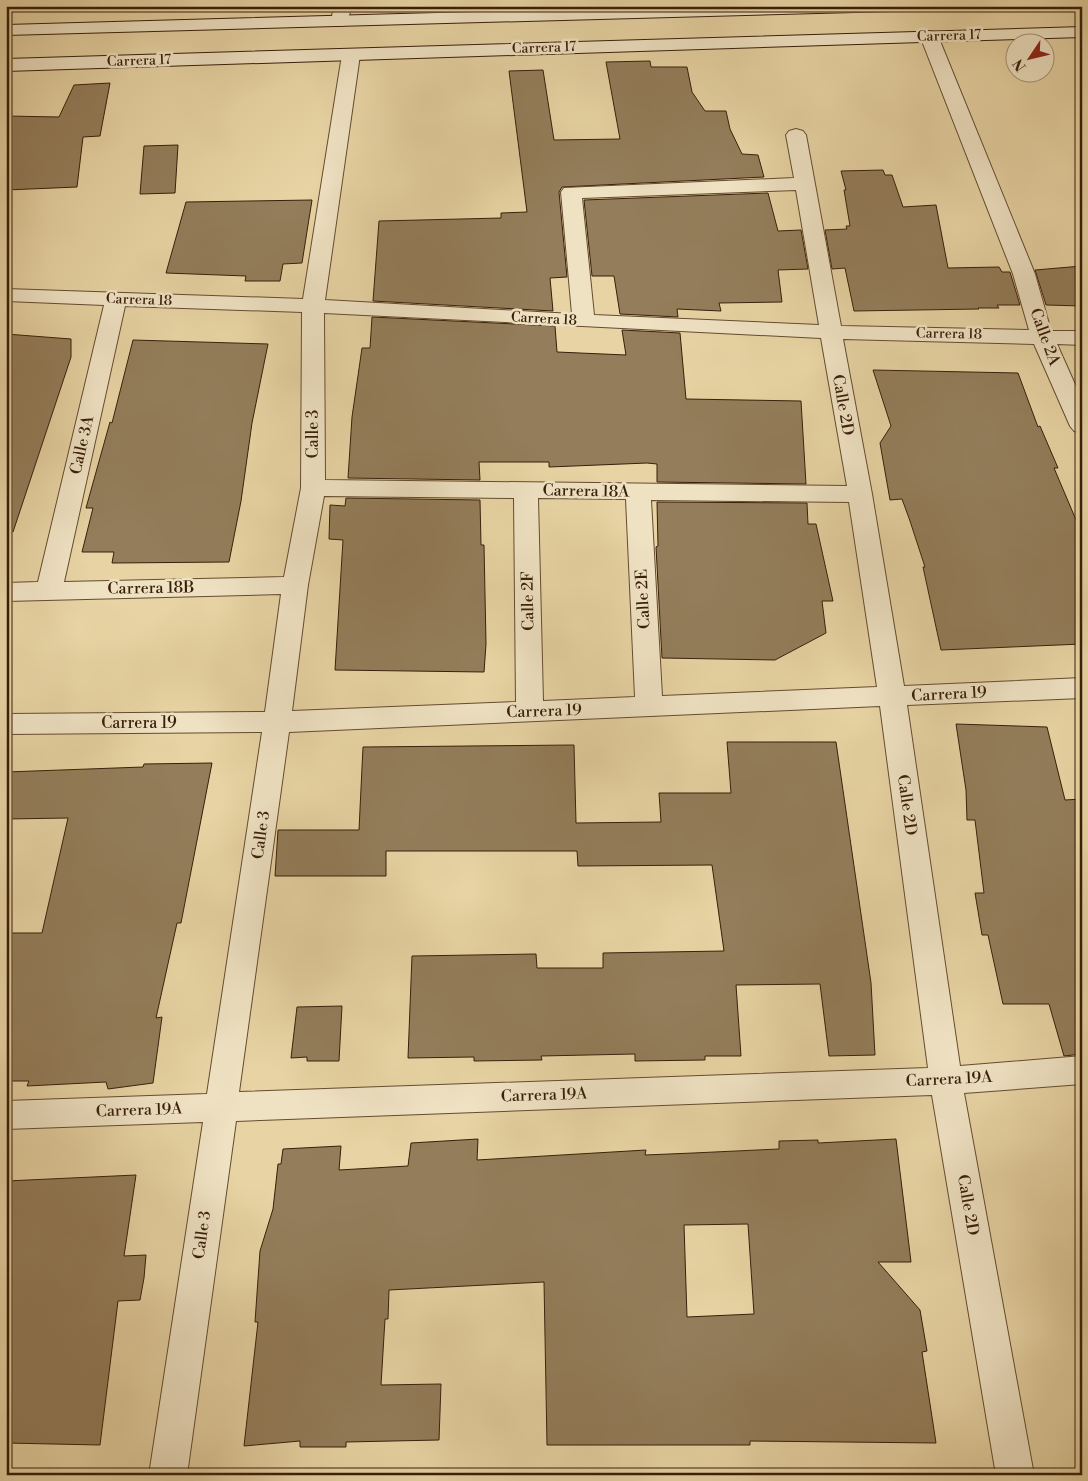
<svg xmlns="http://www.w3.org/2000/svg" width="1088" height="1481" font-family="'Libre Bodoni',serif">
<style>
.building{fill:#937d5a;stroke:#381f0a;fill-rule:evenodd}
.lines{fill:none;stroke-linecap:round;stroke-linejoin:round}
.street-casing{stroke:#644c30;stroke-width:2}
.secondary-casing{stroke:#381f0a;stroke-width:2}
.street{fill:#efe2c3;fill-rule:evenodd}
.secondary{fill:#efe2c3;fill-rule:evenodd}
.labels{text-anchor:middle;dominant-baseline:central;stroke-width:5;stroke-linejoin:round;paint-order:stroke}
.far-street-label{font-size:14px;fill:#381f0a;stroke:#efe2c3}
.street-label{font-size:16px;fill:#381f0a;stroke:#efe2c3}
</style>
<rect width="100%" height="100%" fill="#e7d3a3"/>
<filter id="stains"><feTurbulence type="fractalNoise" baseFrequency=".004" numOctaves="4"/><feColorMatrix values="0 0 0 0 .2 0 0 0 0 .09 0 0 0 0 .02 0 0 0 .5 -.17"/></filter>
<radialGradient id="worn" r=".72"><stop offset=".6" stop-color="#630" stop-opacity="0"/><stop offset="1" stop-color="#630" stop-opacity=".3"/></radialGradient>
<g class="building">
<polygon points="650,61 651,67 687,67 692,92 705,111 726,111 730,129 742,154 758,155 764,177 562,187 559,192 567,277 550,278 553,311 373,301 379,221 501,218 501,213 527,212 509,71 543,70 554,140 620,139 606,62"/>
<polygon points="110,83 100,136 83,137 77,187 6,190 6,116 59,117 74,85"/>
<polygon points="178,145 175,193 140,194 144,146"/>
<polygon points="883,170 885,175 892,175 903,207 936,205 948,268 999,267 1002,272 1010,272 1020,305 997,305 999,308 978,308 979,309 854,311 845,268 832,269 825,230 847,229 846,226 850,226 844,190 846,190 841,171"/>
<polygon points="768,193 778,231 801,230 808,269 778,270 782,302 719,303 721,311 677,309 678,317 620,314 614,276 592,276 584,200"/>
<polygon points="312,200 302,263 283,264 280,281 245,281 246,276 166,273 186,202"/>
<polygon points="1082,266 1082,306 1046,305 1035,270"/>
<polygon points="372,317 555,326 557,352 626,355 622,330 680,333 686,399 801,401 806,484 657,482 657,464 647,463 549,467 549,462 479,462 480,480 348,478 352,417 362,348 370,348"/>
<polygon points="6,334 71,339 71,357 13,532 6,531"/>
<polygon points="133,340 268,344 252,423 241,501 229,562 112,563 114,552 82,552 93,508 86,508 110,422 112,423"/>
<polygon points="873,370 1018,373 1038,427 1040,426 1058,468 1054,468 1082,534 1082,644 941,650 923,567 925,567 910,521 902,499 890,500 880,443 891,426"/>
<polygon points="346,498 480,500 481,545 484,545 486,644 484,672 335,670 343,540 329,539 330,505 345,506"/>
<polygon points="657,502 807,503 808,524 816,524 833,601 822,601 826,633 775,660 662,658 656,547 658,546"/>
<polygon points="956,724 1047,727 1065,800 1082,799 1082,1054 1064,1056 1049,1004 1003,1004 988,935 982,935 975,893 984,893 975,820 967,820 966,790"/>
<polygon points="727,742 836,742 871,983 875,1055 829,1056 820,984 736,985 741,1056 705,1056 705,1060 635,1061 635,1054 541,1056 542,1060 474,1061 474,1057 408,1058 412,956 536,954 537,968 603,968 603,953 724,951 712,865 578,866 577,851 386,851 386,876 275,876 278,830 359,830 363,747 574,745 576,823 661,822 659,793 731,793"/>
<polygon points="212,763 181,923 177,923 156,1018 162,1017 153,1083 108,1089 106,1082 27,1086 29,1081 6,1081 6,933 42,933 68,818 6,819 6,772 143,767 144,764"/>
<polygon points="342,1006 339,1061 307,1061 307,1057 291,1058 297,1007"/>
<path d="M478 1139 477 1160 646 1150 645 1155 693 1153 779 1149V1141L818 1140V1143L896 1139 911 1262H878L920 1310 927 1351 922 1352 936 1443 750 1441V1445H547L544 1282 389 1290 388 1319H385L381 1385 441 1384 439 1440 346 1442V1447H300V1441L244 1446 258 1322H255L260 1251 273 1209 278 1164H281L283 1149 341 1146 339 1170 408 1166 411 1143ZM748 1224 754 1314 687 1317 684 1225Z"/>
<polygon points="136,1175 124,1256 146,1255 144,1278 140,1300 118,1301 100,1445 6,1443 6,1181"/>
</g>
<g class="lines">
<defs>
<g id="street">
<polygon points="6,6 16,6 12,13 6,14"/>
<polygon points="334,6 352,6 346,25 340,26 334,25 331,21"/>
<path d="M929 31 935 32 938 36 1035 274 1051 331H1082V345L1057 344 1082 400V433L1074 431 1070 426 1034 344 843 339 872 494 904 686 1082 678V698L907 705 960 1066 1082 1056V1084L964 1093 1034 1475H996L932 1095 236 1121 187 1475H149L203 1122 6 1129V1101L207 1094 262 732 6 734V714L265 712 281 594 6 601V583L38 582 104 305 6 301V289L303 299 342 55 345 51 351 49 357 51 360 55 325 300 572 314 561 192 564 188 794 178 786 135 789 131 796 129 803 131 806 135 841 326 1029 330 1013 274 920 36 923 32ZM796 190 819 325 594 315 582 198ZM125 306 302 312 301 488 284 577 64 582ZM324 313 821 338 847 486 325 480ZM324 496 514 498 516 702 292 711 308 585ZM538 498 626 499 635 697 543 701ZM651 500 849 502 877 687 662 696ZM880 706 928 1068 239 1092 289 732Z"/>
</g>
<g id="secondary">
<polygon points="686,6 901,6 898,10 892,11 6,35 6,25"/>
<polygon points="1082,27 1082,37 6,71 6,59"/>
</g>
</defs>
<use href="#street" class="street-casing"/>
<use href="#secondary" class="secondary-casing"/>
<use href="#street" class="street"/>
<use href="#secondary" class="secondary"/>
</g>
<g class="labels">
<g class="far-street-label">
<text transform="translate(949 36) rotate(-2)">Carrera 17</text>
<text transform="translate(544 48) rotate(-2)">Carrera 17</text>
<text transform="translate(139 61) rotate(-2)">Carrera 17</text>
<text transform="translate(139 300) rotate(2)">Carrera 18</text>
<text transform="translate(544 319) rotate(3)">Carrera 18</text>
<text transform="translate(949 334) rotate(1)">Carrera 18</text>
</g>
<g class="street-label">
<text transform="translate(1045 337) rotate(70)">Calle 2A</text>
<text transform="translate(843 405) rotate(80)">Calle 2D</text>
<text transform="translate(313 434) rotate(-90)">Calle 3</text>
<text transform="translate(82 445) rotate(-77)">Calle 3A</text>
<text transform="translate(586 491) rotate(1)">Carrera 18A</text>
<text transform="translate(151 588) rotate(-1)">Carrera 18B</text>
<text transform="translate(643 599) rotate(-93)">Calle 2E</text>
<text transform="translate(528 601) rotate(-91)">Calle 2F</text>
<text transform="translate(949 694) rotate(-3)">Carrera 19</text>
<text transform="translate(544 711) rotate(-2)">Carrera 19</text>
<text x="139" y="723">Carrera 19</text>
<text transform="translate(907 805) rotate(82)">Calle 2D</text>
<text transform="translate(261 835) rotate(-82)">Calle 3</text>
<text transform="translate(949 1079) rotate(-3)">Carrera 19A</text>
<text transform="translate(544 1095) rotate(-2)">Carrera 19A</text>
<text transform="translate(139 1110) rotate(-2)">Carrera 19A</text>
<text transform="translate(968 1205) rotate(80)">Calle 2D</text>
<text transform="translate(202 1235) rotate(-82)">Calle 3</text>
</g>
</g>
<rect width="1088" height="1481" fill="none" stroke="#e7d3a3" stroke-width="25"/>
<rect x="8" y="8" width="1073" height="1466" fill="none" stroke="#381f0a" stroke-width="2.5"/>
<rect x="12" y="12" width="1063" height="1456" fill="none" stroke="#381f0a"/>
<g transform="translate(1030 58) rotate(235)"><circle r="24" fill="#efe2c3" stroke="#a69479"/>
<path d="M0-4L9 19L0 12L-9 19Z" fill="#8f2418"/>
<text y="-8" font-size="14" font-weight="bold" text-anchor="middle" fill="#381f0a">N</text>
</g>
<rect width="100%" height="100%" filter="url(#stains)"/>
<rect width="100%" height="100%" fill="url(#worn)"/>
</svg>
